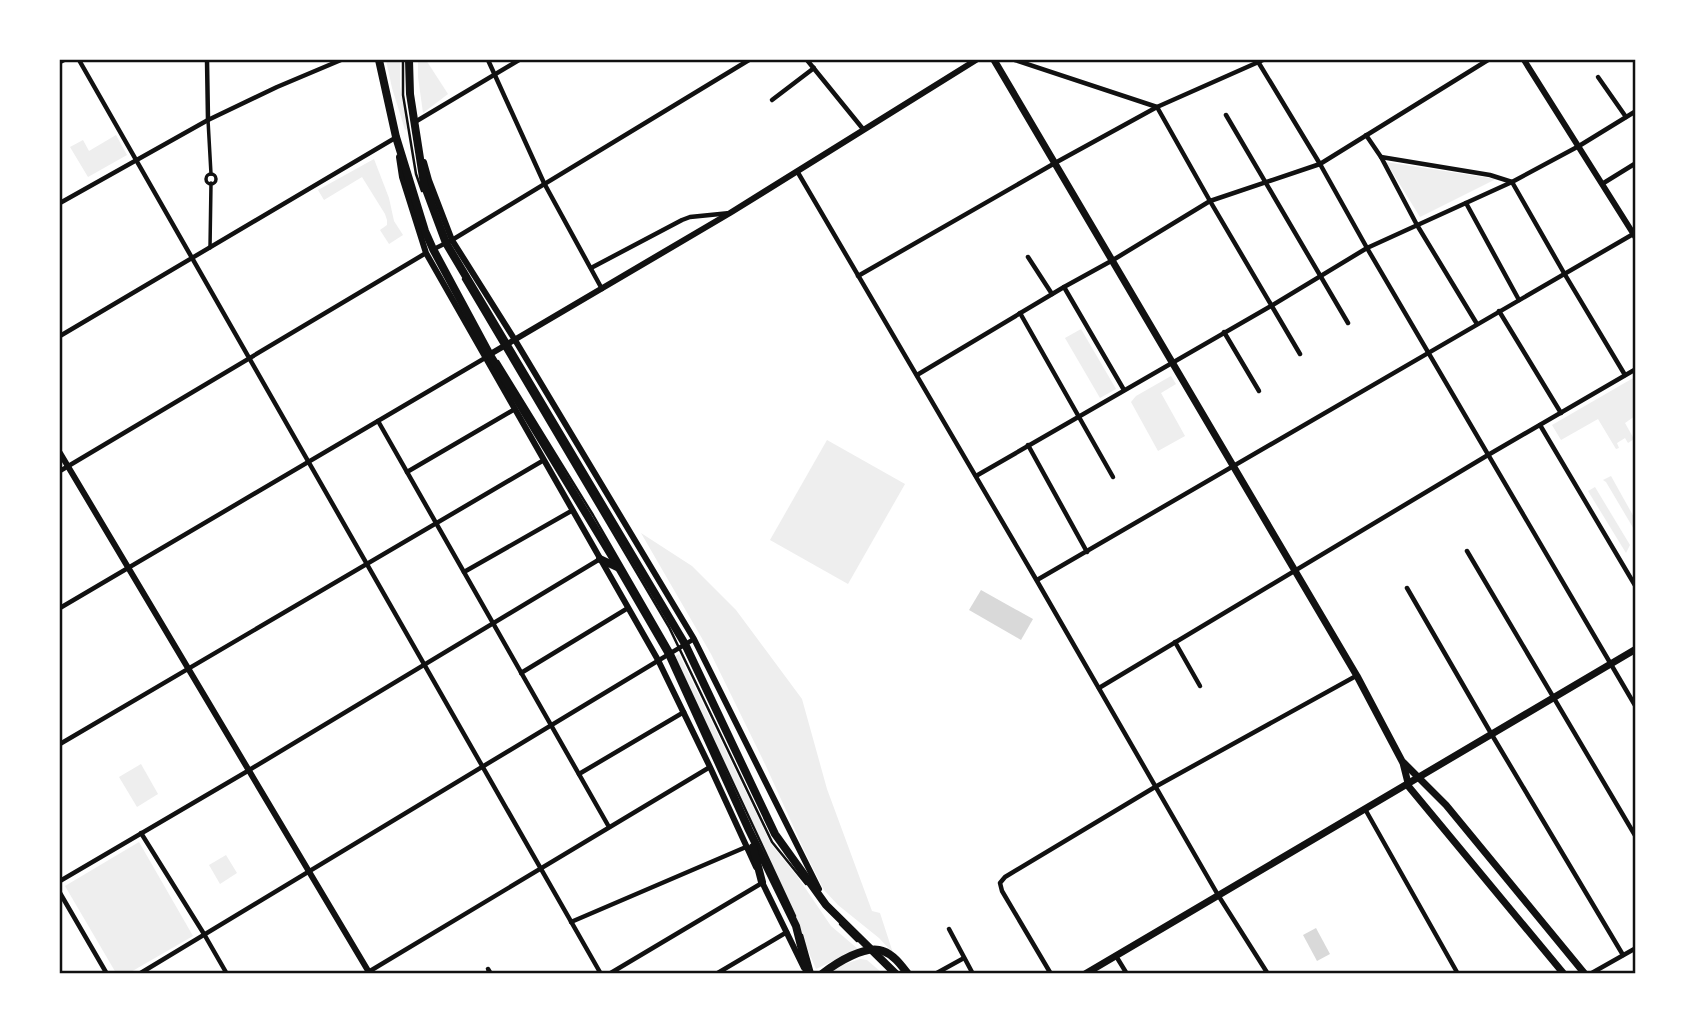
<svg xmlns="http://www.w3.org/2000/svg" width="1695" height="1033" font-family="'DejaVu Sans',sans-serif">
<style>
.green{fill:#eee}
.water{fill:#d9d9d9}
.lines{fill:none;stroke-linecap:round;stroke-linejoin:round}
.service{stroke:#111;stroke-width:2.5}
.pedestrian{stroke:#111;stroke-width:3.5}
.minor{stroke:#111;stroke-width:4.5}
.tertiary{stroke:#111;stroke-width:6}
.secondary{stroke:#111;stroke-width:7}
.primary{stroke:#111;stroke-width:8}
.neatline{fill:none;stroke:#111;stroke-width:2.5}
</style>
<rect width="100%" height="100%" fill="#fff"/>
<g class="green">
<polygon points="386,60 400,60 400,86 407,129 405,130 392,88"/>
<polygon points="418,60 426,60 448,94 423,113 418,77"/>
<polygon points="116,135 127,155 88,177 70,147 83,140 89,151"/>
<polygon points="374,159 389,198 394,221 403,235 389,244 380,230 387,225 387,220 385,214 362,177 324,200 318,190"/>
<polygon points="1386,162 1496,179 1420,217"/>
<polygon points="1081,329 1116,389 1100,398 1065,338"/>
<polygon points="1171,376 1176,384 1161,393 1185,436 1158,451 1131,402 1136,396"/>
<polygon points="1635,377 1635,416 1625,423 1634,439 1628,443 1625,438 1617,443 1619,448 1616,449 1598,419 1561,440 1552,425"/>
<polygon points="827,440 905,484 848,584 770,540"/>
<polygon points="1611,476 1635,519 1635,531 1606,482 1603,480"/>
<polygon points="1595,487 1630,545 1626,553 1588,491"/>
<polygon points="641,533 692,566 736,610 802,699 827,789 872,911 880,913 893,953 879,938 838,905 824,890 805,852 765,764 711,654"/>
<polygon points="679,654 771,844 797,876 831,926 858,949 816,969 747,809 674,657"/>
<polygon points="141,764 158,794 137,807 119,777"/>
<polygon points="139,842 193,936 129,973 116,973 65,886"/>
<polygon points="226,855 237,873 220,884 209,865"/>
<polygon points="860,959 867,960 882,973 827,974 839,966"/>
</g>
<g class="water">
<polygon points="981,590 1033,619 1021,640 969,610"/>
<polygon points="1316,928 1330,954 1317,961 1303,935"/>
</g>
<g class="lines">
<g class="service">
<polyline points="403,60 403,95 416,174 422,191"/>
<polyline points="463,279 669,627 772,842 806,884"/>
<polyline points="498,361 593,515 672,652 795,916"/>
<polyline points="840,924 857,941"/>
<polyline points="802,935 813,974"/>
</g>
<g class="pedestrian">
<polyline points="208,120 211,174"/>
<circle cx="211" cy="179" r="5"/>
<polyline points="210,248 211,183"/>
</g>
<g class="minor">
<polyline points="79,60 601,974"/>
<polyline points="207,60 208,120"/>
<polyline points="488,60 544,183 602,289"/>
<polyline points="807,60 863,129"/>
<polyline points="1015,60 1157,107 1210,201 1300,354"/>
<polyline points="1257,60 1320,164 1367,248 1636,707"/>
<polyline points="60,62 64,60"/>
<polyline points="1598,77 1626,117"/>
<polyline points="772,100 814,68"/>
<polyline points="1226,115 1348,323"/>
<polyline points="415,122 519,60"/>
<polyline points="1366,135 1381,157 1417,225 1477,324"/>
<polyline points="1381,157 1490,175 1512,182 1564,273 1625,375"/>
<polyline points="797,171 1037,581 1218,895 1268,974"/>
<polyline points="1602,184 1636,163"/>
<polyline points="60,203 208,120 277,87 341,60"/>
<polyline points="1466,203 1519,300"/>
<polyline points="434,249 452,240 749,60"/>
<polyline points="1028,257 1052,294"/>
<polyline points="591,268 682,220 690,217 730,213"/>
<polyline points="858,276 1055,163 1157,107 1263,60"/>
<polyline points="1064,287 1124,390"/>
<polyline points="1499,311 1561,413"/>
<polyline points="1020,313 1113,477"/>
<polyline points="1224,332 1259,391"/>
<polyline points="60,336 395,138"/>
<polyline points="917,375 1064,287 1113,260 1210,201 1320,164 1488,60"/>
<polyline points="378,421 609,827"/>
<polyline points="1540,425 1636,587"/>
<polyline points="1028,445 1087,552"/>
<polyline points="60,471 426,253"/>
<polyline points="407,472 515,409"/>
<polyline points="976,476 1271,306 1367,248 1512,182 1579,146 1636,111"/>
<polyline points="1467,551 1636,837"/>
<polyline points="464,572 573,510"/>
<polyline points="1037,580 1635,233"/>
<polyline points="1407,588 1492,735 1623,955"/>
<polyline points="60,608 485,358"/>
<polyline points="1175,642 1200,686"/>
<polyline points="521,673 628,608"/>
<polyline points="1099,688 1488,455 1636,369"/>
<polyline points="60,744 544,460"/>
<polyline points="579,774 684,712"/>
<polyline points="1365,809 1458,974"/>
<polyline points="141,833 204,934 227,974"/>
<polyline points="60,881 246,772 600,559"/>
<polyline points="60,893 107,974"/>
<polyline points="571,922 746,847"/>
<polyline points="949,929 973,974"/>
<polyline points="1116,956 1127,974"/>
<polyline points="488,969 491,974"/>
<polyline points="139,974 694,639"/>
<polyline points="365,974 710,767"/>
<polyline points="609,974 762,883"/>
<polyline points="716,974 787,932"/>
<polyline points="935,974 964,958"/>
<polyline points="1051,974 1002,891 1000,883 1005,877 1155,787 1356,676"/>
<polyline points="1590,974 1636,948"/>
</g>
<g class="tertiary">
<polyline points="1524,60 1636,238"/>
<polyline points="399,157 402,177 426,253 658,660 710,767 756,867"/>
<polyline points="424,162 429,180 452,240 515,340 694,639 819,889"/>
<polyline points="487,356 730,213 976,60"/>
<polyline points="60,453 370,974"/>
<polyline points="761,880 804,968"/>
</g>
<g class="secondary">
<polyline points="994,60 1357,676 1403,763 1409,787 1564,974"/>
<polyline points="1404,763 1446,805 1585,974"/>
<polyline points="1085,974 1636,649"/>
</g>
<g class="primary">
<polyline points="379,60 396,137 425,231 433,249 490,355 619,568 669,654 749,830 796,926 808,974"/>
<polyline points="409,60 410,94 424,184 446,243 685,644 775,834 826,905 896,974"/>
<polyline points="600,559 619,568"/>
<polyline points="753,847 762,882"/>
<path d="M822 974C836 963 866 944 883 951 894 955 901 965 908 974"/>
</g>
</g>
<rect width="1695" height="1033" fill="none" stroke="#ffffff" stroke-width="122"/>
<rect x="61" y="61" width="1573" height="911" class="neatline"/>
</svg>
